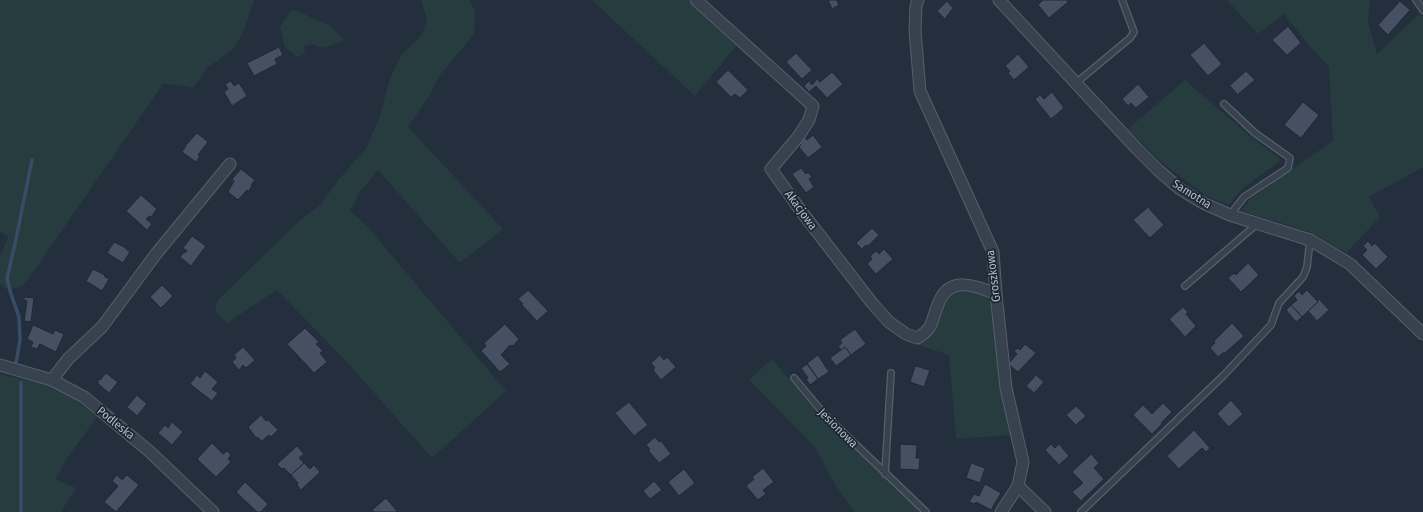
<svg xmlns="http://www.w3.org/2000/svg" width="1423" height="512" font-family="'Fira Sans Condensed',sans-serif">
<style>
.green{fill:#263c3f}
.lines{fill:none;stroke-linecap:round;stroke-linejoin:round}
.stream{stroke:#394c67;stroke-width:3.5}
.building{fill:#455162;stroke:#1f2835}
.lane-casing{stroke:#565f6c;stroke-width:8}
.street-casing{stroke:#565f6c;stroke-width:13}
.lane{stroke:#38414e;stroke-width:5.5}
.street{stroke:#38414e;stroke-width:11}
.labels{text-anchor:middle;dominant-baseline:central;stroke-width:3.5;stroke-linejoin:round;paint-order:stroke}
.street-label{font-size:12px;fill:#b4bcc9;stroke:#1d2633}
</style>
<rect width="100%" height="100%" fill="#242f3e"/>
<g class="green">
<polygon points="0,0 254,0 243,33 232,50 206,69 193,88 179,85 163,84 27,281 19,288 6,289 0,283 0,257 8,237 0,231"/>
<polygon points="421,0 470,0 475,12 474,34 440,75 428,98 408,127 503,229 460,263 378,170 359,193 350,211 367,226 506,391 432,458 345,360 277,290 227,323 215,311 218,300 298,222 321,204 340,178 366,148 379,119 390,78 402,54 422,35 427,19"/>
<polygon points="592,0 687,0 736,46 695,96"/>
<polygon points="1227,0 1370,0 1368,23 1377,54 1420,13 1423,17 1423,167 1369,197 1380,217 1346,253 1310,232 1241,211 1251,198 1333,141 1329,67 1308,44 1284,14 1258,34"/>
<polygon points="292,9 329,25 344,40 324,48 312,44 304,46 305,54 297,57 285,47 280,27"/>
<polygon points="1185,80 1250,136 1281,160 1242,189 1229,205 1205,195 1161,162 1128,129"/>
<polygon points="959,289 977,292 990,299 1000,388 1012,435 956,439 949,355 916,344 930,334 945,300 951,292"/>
<polygon points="772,359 823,419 921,512 854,512 835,484 814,446 749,380"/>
<path d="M0 373C14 380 28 378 42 382 62 388 82 405 97 417L70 454 55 479 76 488 61 512H0Z"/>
</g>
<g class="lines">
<g class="stream">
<polyline points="16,363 20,340 19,317 11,294 7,278 15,244 32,160"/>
<polyline points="21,512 21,383"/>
</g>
</g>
<g class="building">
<polygon points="828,0 838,0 837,0 839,5 832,9"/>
<polygon points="1043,0 1067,0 1068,2 1049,18 1038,5"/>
<polygon points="947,1 953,8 945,19 937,11"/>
<polygon points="1400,1 1410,10 1388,35 1378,25"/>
<polygon points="1288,26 1301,43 1287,55 1272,40"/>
<polygon points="1204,43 1222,64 1208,76 1190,55"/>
<polygon points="279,47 283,55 275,59 277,64 254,76 247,63"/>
<polygon points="796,53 812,70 802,79 786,62"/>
<polygon points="1018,54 1029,67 1014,80 1008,73 1010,71 1005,66"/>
<polygon points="728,70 748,90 740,98 735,94 731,97 716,82"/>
<polygon points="1246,71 1255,80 1236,96 1237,94 1230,86 1228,87"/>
<polygon points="832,72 843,84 827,98 816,86 809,92 804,86 809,81 812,85 817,79 820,82"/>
<polygon points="231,81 234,86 239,83 247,96 232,106 224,92 228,89 225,84"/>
<polygon points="1138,84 1149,97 1136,108 1131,103 1128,106 1122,99"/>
<polygon points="1052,92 1064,108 1051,119 1035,99 1040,95 1044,99"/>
<polygon points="1303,102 1319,115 1301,138 1284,125"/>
<polygon points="197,133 208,142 198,155 200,156 196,162 182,152 186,146 185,146"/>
<polygon points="813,135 822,147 808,158 799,147 801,145 797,141 804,136 807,140"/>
<polygon points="801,168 806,174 808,172 812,177 809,179 814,187 806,193 792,174"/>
<polygon points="241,169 255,180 251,185 252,186 248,192 247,190 238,200 228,192 234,181 232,179"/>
<polygon points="141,195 157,209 151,217 149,216 146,219 152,224 147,230 126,211"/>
<polygon points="1148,207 1164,225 1150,238 1133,220"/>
<polygon points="872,228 879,235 868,246 866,245 862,249 856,243"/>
<polygon points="192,236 206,246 191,266 180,257 184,252 185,253 187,251 183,248"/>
<polygon points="1368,241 1372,246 1375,243 1388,257 1376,269 1362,255 1367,250 1363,246"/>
<polygon points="114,242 126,248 126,249 130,252 123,263 107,253"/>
<polygon points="884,249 893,259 876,274 867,264 872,259 870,256 876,251 879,254"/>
<polygon points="1248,263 1259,275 1241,292 1228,278 1234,273 1236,275"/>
<polygon points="93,269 105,275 104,276 109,279 102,291 86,281"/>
<polygon points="162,285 173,296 161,308 150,297"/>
<polygon points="528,290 548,311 537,321 522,305 523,304 518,299"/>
<polygon points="1307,290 1318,302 1302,317 1291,305 1297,300 1294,296 1299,291 1302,295"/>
<polygon points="24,297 34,298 31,322 24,321 27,301 24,300"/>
<polygon points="1319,299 1329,310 1317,321 1308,311 1318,302 1317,301"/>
<polygon points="1291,305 1302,317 1296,322 1286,310"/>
<polygon points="1183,307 1188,312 1186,314 1196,326 1185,337 1169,319"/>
<polygon points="1232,323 1244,336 1225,353 1224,352 1218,357 1210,348 1215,343 1214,341"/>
<polygon points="505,324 519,339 514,345 511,346 510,345 501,355 510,364 500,372 481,351 486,346 484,343"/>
<polygon points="33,325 53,334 55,330 64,334 56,352 40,344 37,349 31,347 33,342 27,339"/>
<polygon points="305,328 319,342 316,344 323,351 320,353 327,362 314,373 287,344"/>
<polygon points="855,329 866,344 851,355 845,347 841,350 838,346 842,343 840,340"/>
<polygon points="1025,344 1036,353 1018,372 1008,364 1017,354 1014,351 1018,348 1020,350"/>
<polygon points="243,347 255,360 246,368 243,365 239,370 232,362 236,358 234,355"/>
<polygon points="845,347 851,355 836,366 830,358"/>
<polygon points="660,355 664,360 667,357 676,367 661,380 653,370 655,368 651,363"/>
<polygon points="818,355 829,372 818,379 807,363"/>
<polygon points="807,364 818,379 810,385 806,379 808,378 801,368"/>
<polygon points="915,366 930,370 924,387 910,382"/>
<polygon points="205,371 218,382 212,389 218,393 212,401 190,384 197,375 200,378"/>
<polygon points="106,373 118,382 109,393 97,383 99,382 97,380 98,379 100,380"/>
<polygon points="1036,375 1044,382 1034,393 1026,386"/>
<polygon points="137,395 147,404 137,416 127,407"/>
<polygon points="1231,400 1243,414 1229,427 1217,414"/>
<polygon points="629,402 648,425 634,436 615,413"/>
<polygon points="1163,403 1172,412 1161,423 1162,424 1152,434 1133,415 1143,405 1152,414"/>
<polygon points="1076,406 1086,416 1076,425 1066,415"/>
<polygon points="261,415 266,421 268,420 278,430 271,437 269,435 262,441 257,437 256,438 248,427"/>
<polygon points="172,422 183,432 172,445 158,433 165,425 168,428"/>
<polygon points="1194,430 1210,448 1206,452 1202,448 1179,469 1167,456"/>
<polygon points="655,437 659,442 661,441 671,454 659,463 648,450 650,449 646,445"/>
<polygon points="212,443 223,454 227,451 231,455 228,459 231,462 216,477 197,459"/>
<polygon points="900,444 917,445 916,458 920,458 919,470 900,469"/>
<polygon points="1051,444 1055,448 1059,444 1069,456 1059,465 1045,450"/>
<polygon points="297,446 304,454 299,458 304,463 291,475 284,468 282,469 277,464"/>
<polygon points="1091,454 1099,463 1094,468 1104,479 1081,501 1072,492 1083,483 1072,472"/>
<polygon points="304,463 310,469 314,465 320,472 301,490 297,485 298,483 291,475"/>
<polygon points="971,463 985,468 980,483 966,478"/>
<polygon points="763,468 774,482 763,490 766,494 758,500 746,486 754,479 752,477"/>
<polygon points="684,469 695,483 679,496 668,482"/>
<polygon points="117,475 122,480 127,475 139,485 116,512 104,502 118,486 112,481"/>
<polygon points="654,481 662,490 650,499 643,491"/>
<polygon points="245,482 268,504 261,512 257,512 236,492"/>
<polygon points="985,484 1001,493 991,510 976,502 974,504 969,502 974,494 979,496"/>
<polygon points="386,498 397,511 396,512 374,512 372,510"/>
</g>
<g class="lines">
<defs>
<g id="lane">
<polyline points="1416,0 1423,10"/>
<polyline points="1076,83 1130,38 1134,32 1122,0"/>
<polyline points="1224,104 1255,133 1290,158 1288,168 1244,197 1230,215"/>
<polyline points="1185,286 1257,224"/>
<polyline points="794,378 825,415 926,512"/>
<polyline points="885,474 891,373"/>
<polyline points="1081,512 1224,375 1271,325 1279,303 1303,277 1307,267 1310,240"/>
</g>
<g id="street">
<path d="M696 0 813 106 809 120 798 137 771 169 801 211 872 303 889 322 906 334 917 338C935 328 931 319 939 302 950 276 975 285 996 294"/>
<polyline points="918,0 916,6 915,30 920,91 993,252 996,294 1006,388 1023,462 1018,486 1001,512"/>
<polyline points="999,0 1137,149 1158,170 1180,189 1203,203 1230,215 1310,240 1350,264 1423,334"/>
<polyline points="0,365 52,380 84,397 149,451 213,512"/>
<polyline points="52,380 68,359 102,327 156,254 230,164"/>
<polyline points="1018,486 1045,512"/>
</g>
</defs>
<use href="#lane" class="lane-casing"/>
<use href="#street" class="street-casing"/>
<use href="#lane" class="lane"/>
<use href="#street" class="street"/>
</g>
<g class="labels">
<g class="street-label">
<text transform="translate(1192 194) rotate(32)">Samotna</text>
<text transform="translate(801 210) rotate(54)">Akacjowa</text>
<text transform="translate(993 276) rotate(-97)">Groszkowa</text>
<text transform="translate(116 423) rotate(39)">Podleska</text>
<text transform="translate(838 428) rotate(45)">Jesionowa</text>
</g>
</g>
</svg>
